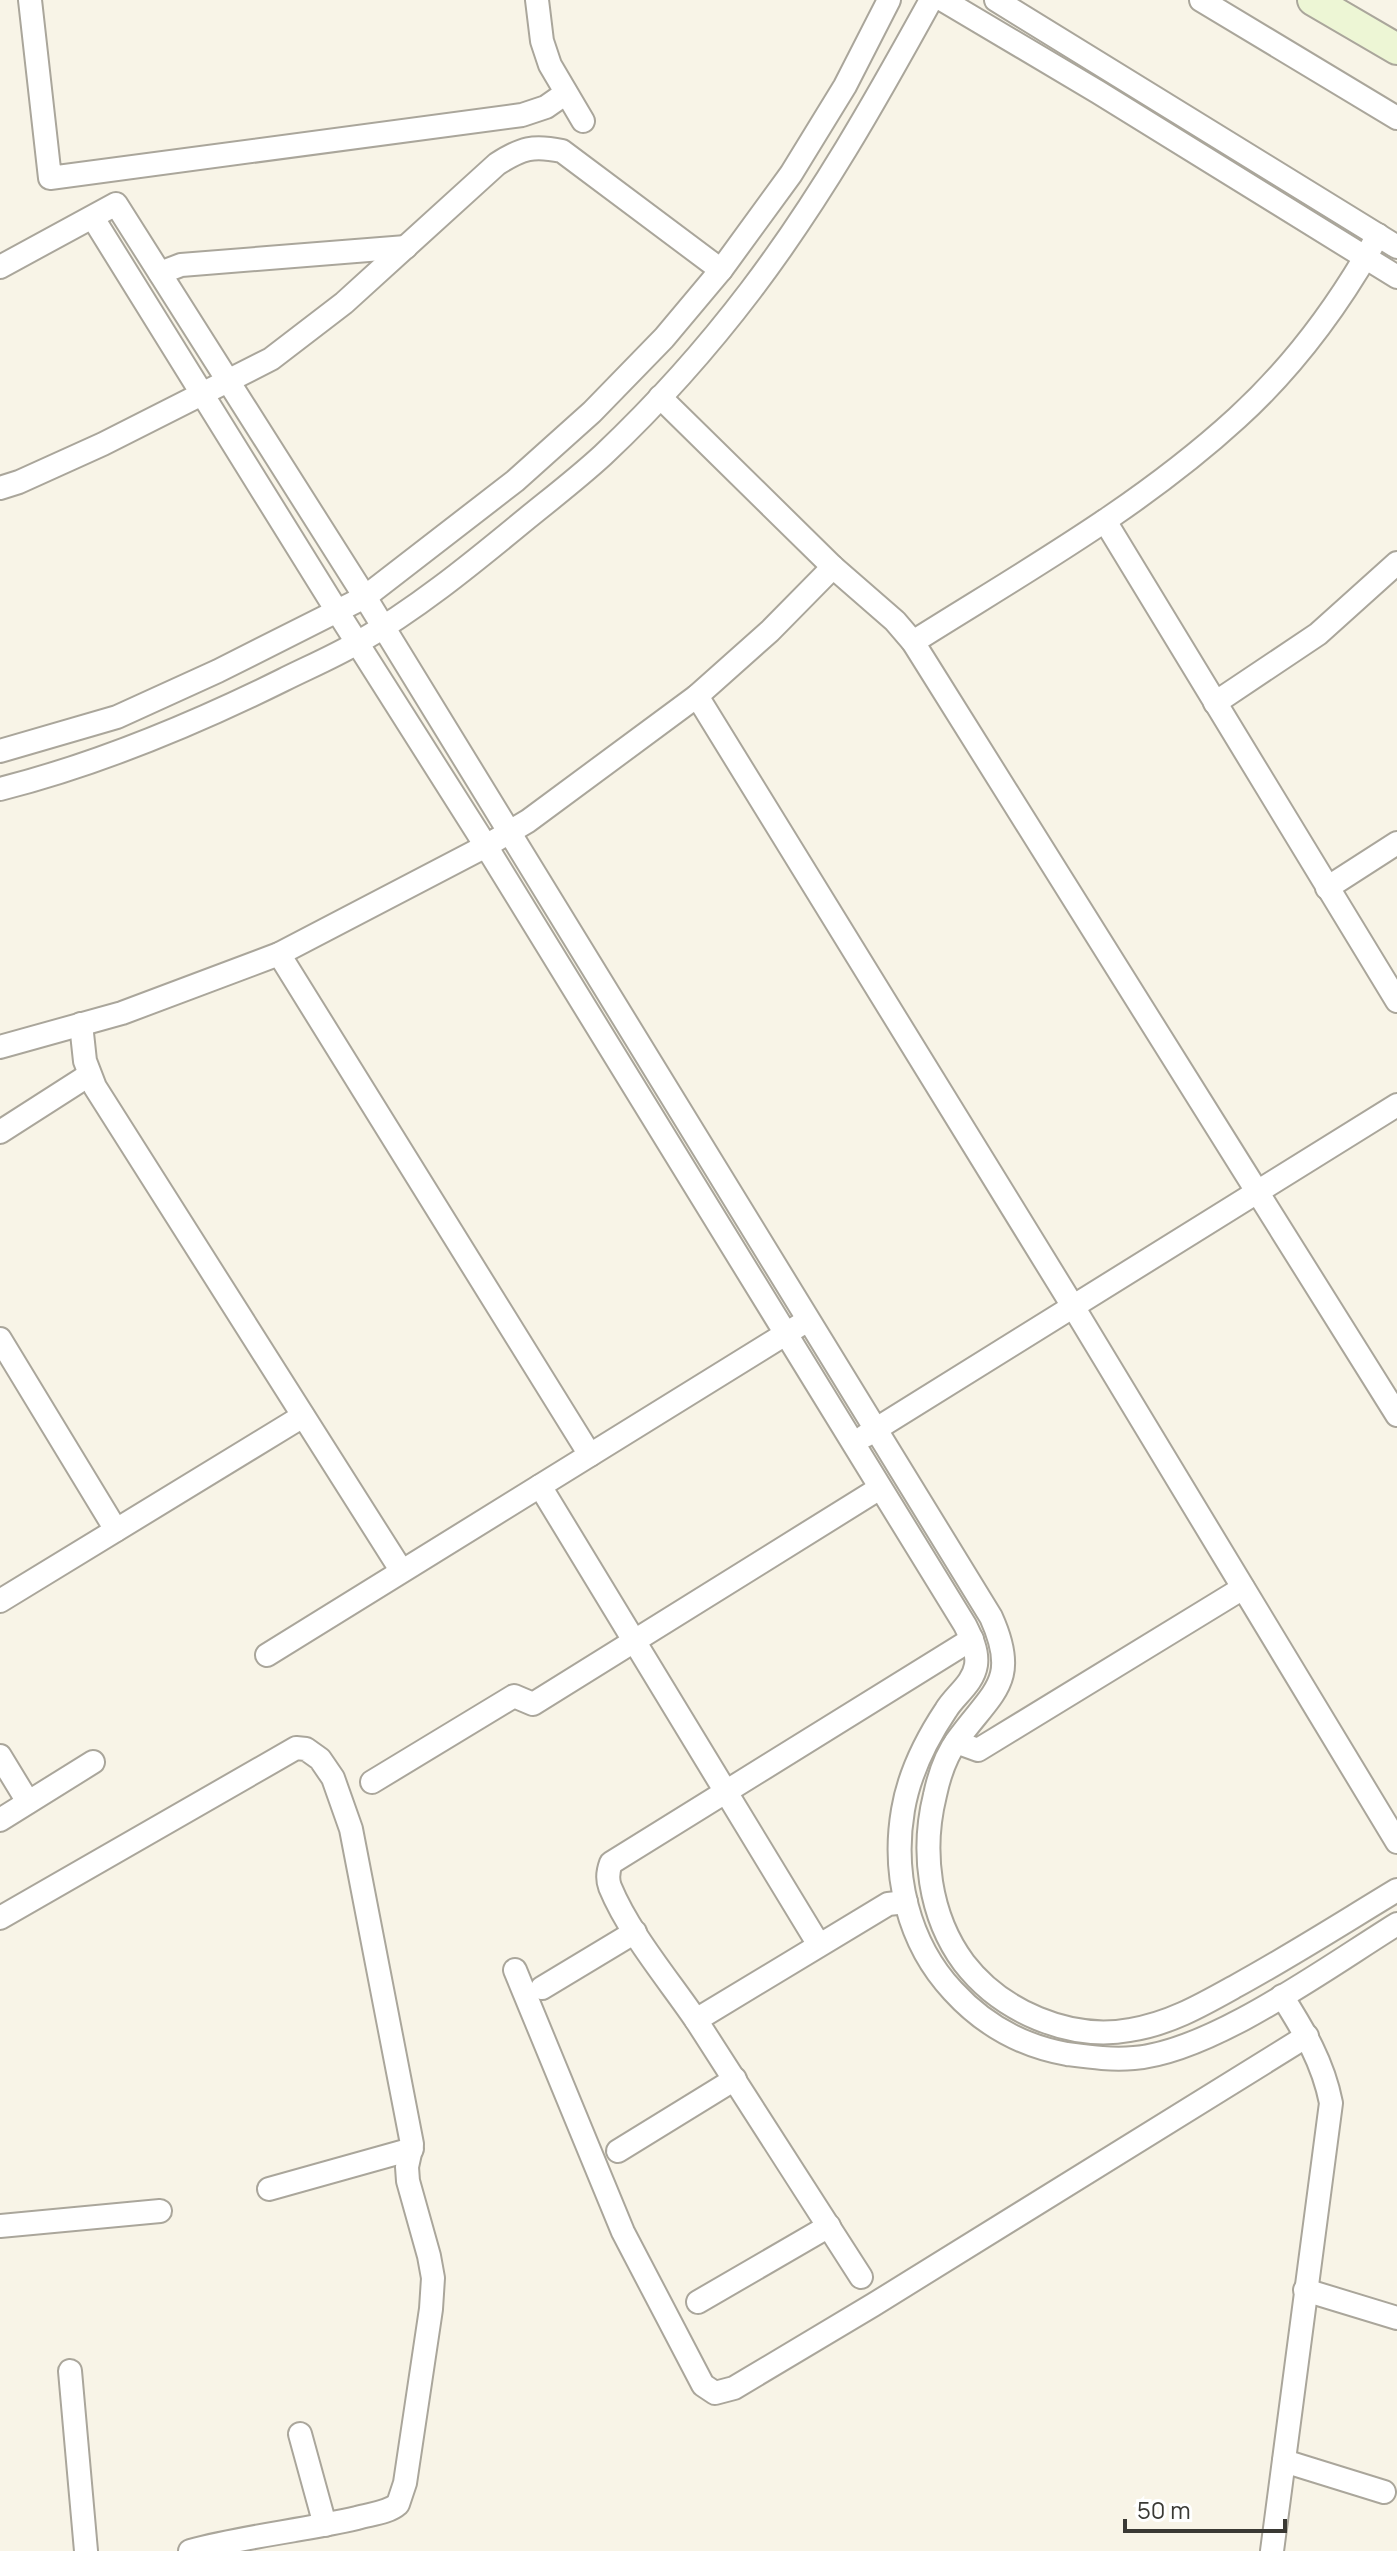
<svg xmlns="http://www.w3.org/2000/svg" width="1397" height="2551" font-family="Manrope,sans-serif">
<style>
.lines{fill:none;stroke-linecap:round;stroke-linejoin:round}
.street-casing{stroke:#aaa69b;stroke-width:26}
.secondary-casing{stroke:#aaa69b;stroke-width:34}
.street{stroke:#fff;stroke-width:22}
.secondary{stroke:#edf6d5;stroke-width:30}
</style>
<rect width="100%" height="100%" fill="#f8f4e7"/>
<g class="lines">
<defs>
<g id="street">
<polyline points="30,0 50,178 522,115 546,107 566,93"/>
<polyline points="537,0 542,41 550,65 583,121"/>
<polyline points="943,0 1098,92 1397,277"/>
<polyline points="996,0 1397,247"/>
<polyline points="1201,0 1397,118"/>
<path d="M93 218 337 611 486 846 965 1625C971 1637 978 1651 976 1665 973 1684 955 1695 946 1710 926 1740 909 1774 903 1810 892 1874 908 1943 953 1991 984 2025 1022 2046 1067 2054 1090 2057 1111 2060 1134 2058 1212 2052 1329 1966 1397 1924"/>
<path d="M0 267 116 204 365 597 991 1617C1020 1681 993 1691 958 1739 946 1755 939 1776 935 1795 921 1851 929 1916 964 1963 1001 2011 1069 2041 1130 2030 1169 2024 1202 2005 1236 1986 1291 1956 1344 1922 1397 1890"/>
<polyline points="160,273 181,265 406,247"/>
<polyline points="660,397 833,567 895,621 913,642 1397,1415"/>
<path d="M0 488 19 482 103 444 271 359 344 303 497 164C522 148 533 145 562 151L721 270"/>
<polyline points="1105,521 1397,1001"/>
<path d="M913 642C1024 572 1140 507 1237 418 1294 366 1341 302 1378 235"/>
<polyline points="697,696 1074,1308 1397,1842"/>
<polyline points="1215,703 1318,634 1397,563"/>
<polyline points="0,751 117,717 218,671 365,597 515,481 592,412 664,338 721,270 791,174 845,86 889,0"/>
<path d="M0 789C99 764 192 725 283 680 307 668 333 657 357 643 415 610 469 566 520 524 548 501 577 479 603 455 656 405 707 348 751 290 820 199 876 100 931 0"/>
<polyline points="1327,888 1397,843"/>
<polyline points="279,954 590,1455"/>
<polyline points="81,1024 85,1061 95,1087 401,1570"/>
<polyline points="0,1047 122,1013 279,954 486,846 528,821 697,696 770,631 833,567"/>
<polyline points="0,1132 89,1075"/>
<polyline points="0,1339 116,1530"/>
<polyline points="865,1436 1397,1105"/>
<polyline points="540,1486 819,1945"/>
<polyline points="0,1601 303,1416"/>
<polyline points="267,1655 800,1325"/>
<polyline points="956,1742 978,1750 1243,1588"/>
<polyline points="0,1756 28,1802"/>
<polyline points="372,1782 514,1696 533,1704 880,1488"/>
<polyline points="0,1820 93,1762"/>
<path d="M0 1918 296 1748 306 1749 320 1759 333 1778 351 1829 412 2144 407 2167 408 2181 429 2256 433 2278 431 2309 405 2483 398 2504C388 2513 370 2514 357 2518 301 2531 245 2536 190 2551"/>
<polyline points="515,1970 623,2232 703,2385 715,2393 734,2388 873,2305 1307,2036"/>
<polyline points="542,1988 635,1932"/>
<path d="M696 2020C668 1979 629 1933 610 1887 607 1879 608 1871 611 1863L972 1639"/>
<polyline points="618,2151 735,2079"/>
<polyline points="269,2189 412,2149"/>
<polyline points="0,2226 160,2211"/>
<polyline points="861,2277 696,2020 888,1904 906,1902"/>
<polyline points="1305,2290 1397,2318"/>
<polyline points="698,2302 829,2226"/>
<polyline points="70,2371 86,2551"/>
<polyline points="300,2434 325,2525"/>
<polyline points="1284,2461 1384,2492"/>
<path d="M1272 2551 1331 2103C1323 2062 1304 2031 1282 1996"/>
</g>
<polyline id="secondary" points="1313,0 1397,49"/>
</defs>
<use href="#street" class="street-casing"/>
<use href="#secondary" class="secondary-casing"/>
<use href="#street" class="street"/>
<use href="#secondary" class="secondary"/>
</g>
<path d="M1125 2519v12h160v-12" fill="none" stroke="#3a3934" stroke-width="4"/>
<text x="1137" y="2519" font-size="24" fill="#3a3934" stroke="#ffffff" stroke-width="6" paint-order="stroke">50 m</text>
</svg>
